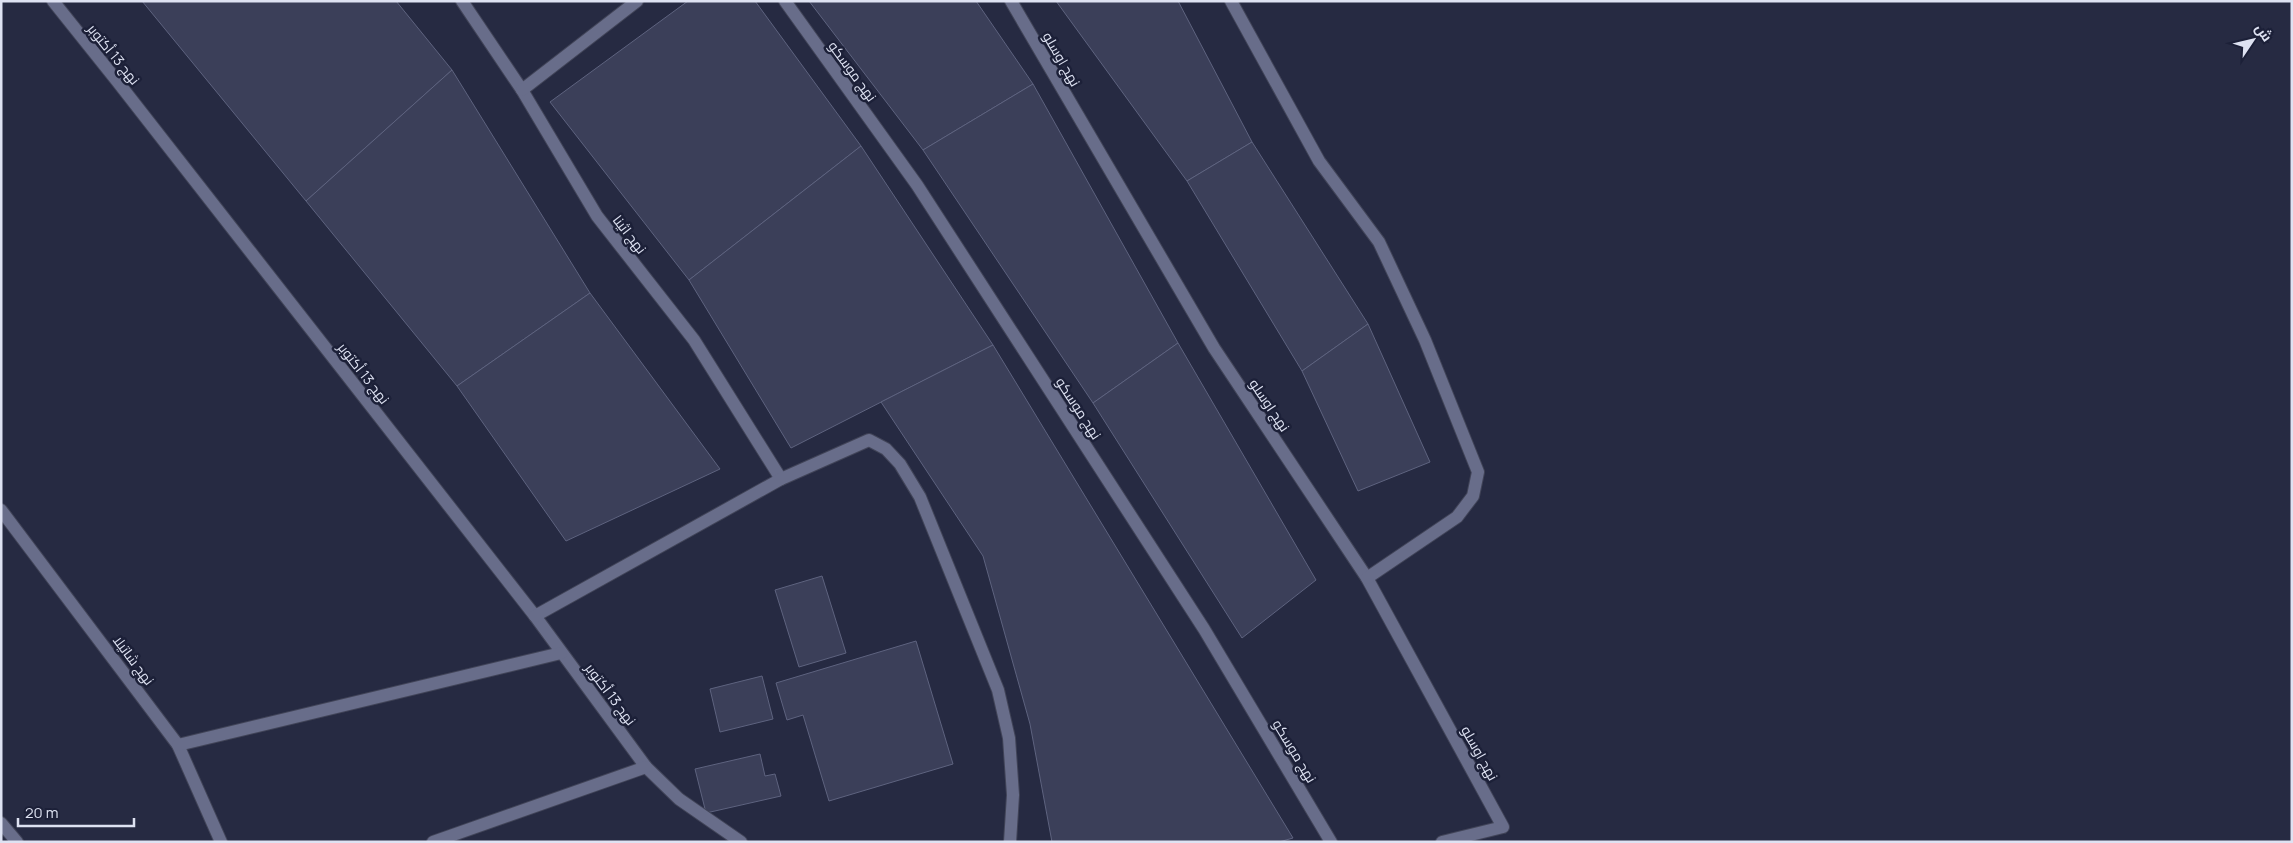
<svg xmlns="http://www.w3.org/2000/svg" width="2293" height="843" font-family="Manrope,Cairo,sans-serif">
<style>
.building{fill:#3b3f59;stroke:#5e637f}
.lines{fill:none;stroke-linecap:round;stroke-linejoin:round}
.street-casing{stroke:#414458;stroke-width:14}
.street{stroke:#686d8a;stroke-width:12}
.labels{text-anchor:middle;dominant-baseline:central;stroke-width:5;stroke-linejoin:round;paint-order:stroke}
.street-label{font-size:14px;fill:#dee2f2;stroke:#1c2038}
</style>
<rect width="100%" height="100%" fill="#262a42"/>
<g class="building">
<polygon points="142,1 396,1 452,70 306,201"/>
<polygon points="688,1 755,1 861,146 689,280 550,102"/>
<polygon points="809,1 976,1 1033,84 923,150"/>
<polygon points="1056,1 1178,1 1252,142 1187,181"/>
<polygon points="452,70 590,293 457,386 306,201"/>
<polygon points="1033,84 1178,343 1093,403 923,150"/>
<polygon points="1252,142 1368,324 1302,371 1187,181"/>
<polygon points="861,146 993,345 791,448 689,280"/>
<polygon points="590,293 720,469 566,541 457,386"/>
<polygon points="1368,324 1430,462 1358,491 1302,371"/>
<polygon points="1178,343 1316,580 1242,638 1093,403"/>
<polygon points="993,345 1293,838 1279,842 1052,842 1030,724 983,556 881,402"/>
<polygon points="822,576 846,653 799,667 775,590"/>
<polygon points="916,641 953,764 829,801 803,715 787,720 776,683"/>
<polygon points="762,676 773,719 720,732 710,689"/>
<polygon points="760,754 765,776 775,774 781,796 706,813 695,769"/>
</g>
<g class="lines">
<defs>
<g id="street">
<polyline points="53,1 117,81 535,616 646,767 679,799 741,842"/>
<polyline points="462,1 522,90 597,216 694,340 781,479"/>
<polyline points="785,1 917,185 1204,629 1331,842"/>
<polyline points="1011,1 1214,348 1367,578 1503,827 1442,842"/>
<polyline points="1231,1 1319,161 1379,242 1425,340 1478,472 1473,496 1457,517 1367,578"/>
<polyline points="522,90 637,1"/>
<polyline points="1,510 178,745 221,842"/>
<polyline points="535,616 781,479 869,440 886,449 900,464 920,497 998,690 1009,738 1013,795 1010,842"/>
<polyline points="178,745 561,653"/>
<polyline points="1,823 17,842"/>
<polyline points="433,842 646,767"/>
</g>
</defs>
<use href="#street" class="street-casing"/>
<use href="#street" class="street"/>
</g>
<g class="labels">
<g class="street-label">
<text transform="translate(114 54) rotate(51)">نهج 13 أكتوبر</text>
<text transform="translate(1062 59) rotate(60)">نهج اوسلو</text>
<text transform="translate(853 71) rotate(54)">نهج موسكو</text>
<text transform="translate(630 234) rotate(52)">نهج اثينا</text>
<text transform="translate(364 373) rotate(52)">نهج 13 أكتوبر</text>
<text transform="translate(1270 405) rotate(56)">نهج اوسلو</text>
<text transform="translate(1079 408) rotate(57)">نهج موسكو</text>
<text transform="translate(134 660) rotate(53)">نهج شاتيلا</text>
<text transform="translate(611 694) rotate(53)">نهج 13 أكتوبر</text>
<text transform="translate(1295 751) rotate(59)">نهج موسكو</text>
<text transform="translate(1480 753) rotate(61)">نهج اوسلو</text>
</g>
</g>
<rect width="2293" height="843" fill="none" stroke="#dee2f2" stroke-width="5"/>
<g transform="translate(2253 40) rotate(55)" stroke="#1c2038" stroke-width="4" paint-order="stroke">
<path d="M0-4L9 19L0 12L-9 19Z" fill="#dee2f2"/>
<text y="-8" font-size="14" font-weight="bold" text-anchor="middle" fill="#dee2f2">ش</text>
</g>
<path d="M18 818v8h116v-8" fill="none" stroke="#dee2f2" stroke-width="2.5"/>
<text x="25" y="818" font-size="15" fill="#dee2f2" stroke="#1c2038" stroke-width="4" paint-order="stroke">20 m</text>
</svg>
